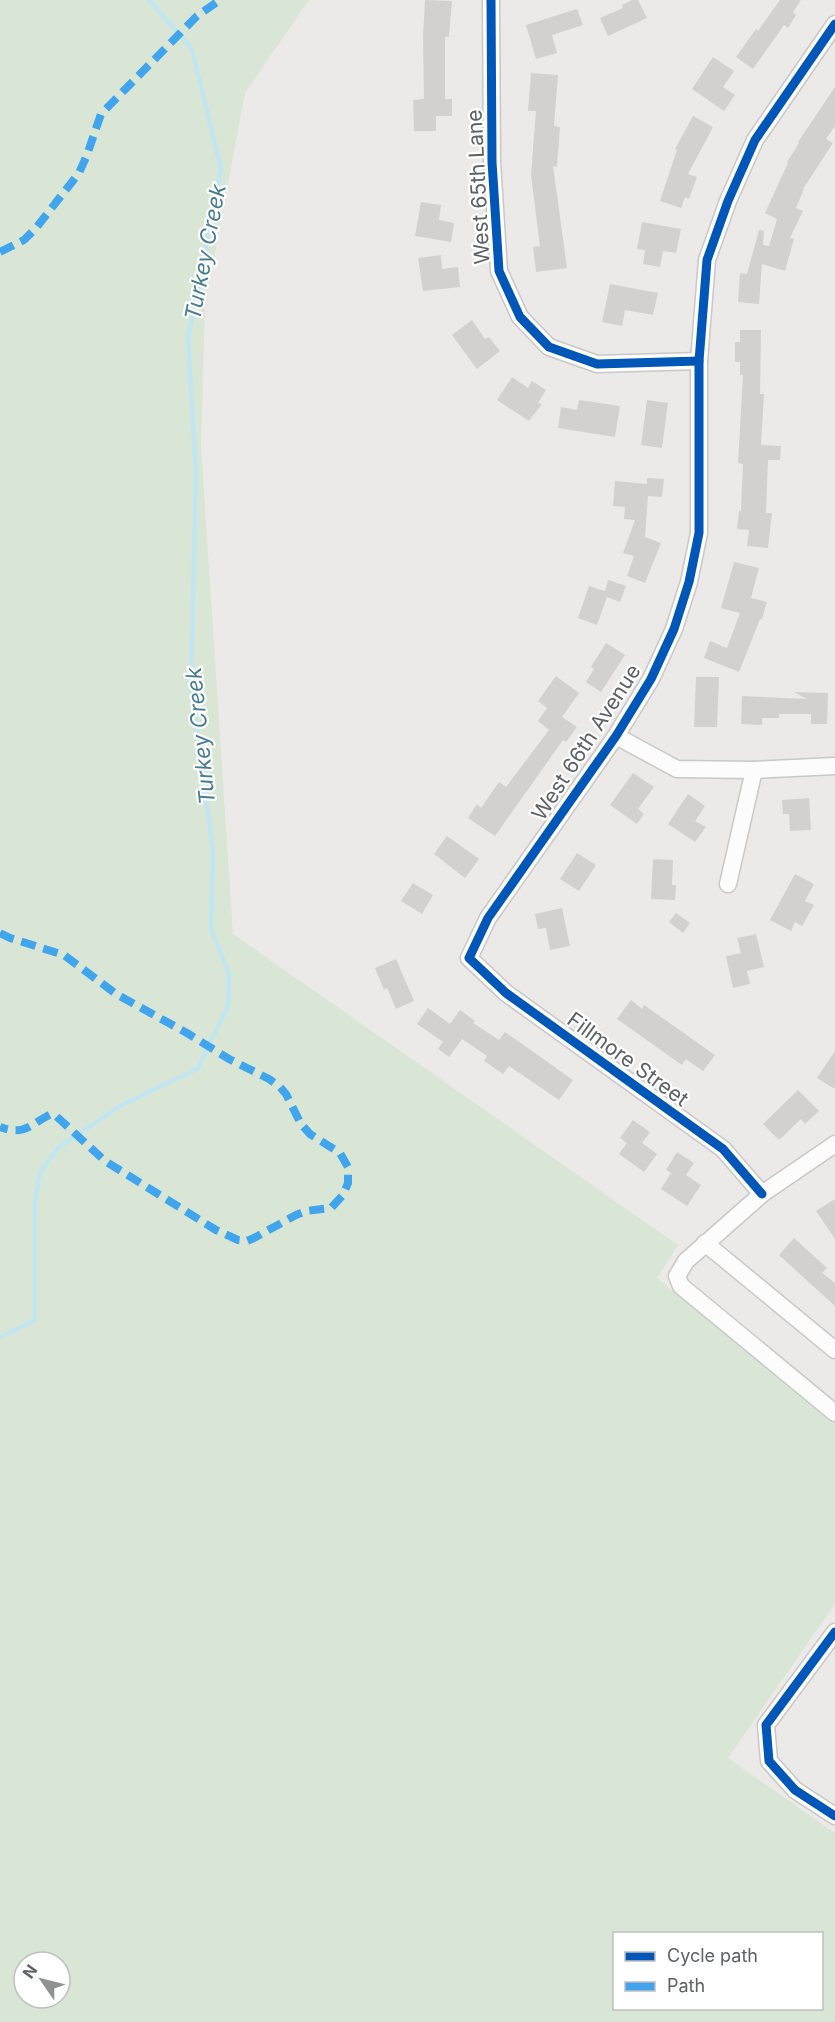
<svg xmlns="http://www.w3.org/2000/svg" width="835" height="2022" font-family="Inter,sans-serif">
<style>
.green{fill:#dae6d5;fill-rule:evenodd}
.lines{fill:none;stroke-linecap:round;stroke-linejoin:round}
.stream{stroke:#c1e6f1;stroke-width:4.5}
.building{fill:#d3d1d0}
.minor-casing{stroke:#c9c8c7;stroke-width:19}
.minor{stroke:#fcfcfc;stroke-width:16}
.quiet{stroke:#41a5ee;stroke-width:8;stroke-dasharray:15 8;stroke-linecap:butt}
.cycleway-casing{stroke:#fff;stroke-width:13}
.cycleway{stroke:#0057b8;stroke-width:9}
.labels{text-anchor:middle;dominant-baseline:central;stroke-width:4.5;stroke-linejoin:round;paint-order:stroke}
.street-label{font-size:21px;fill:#5e6264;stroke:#fff}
.water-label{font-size:22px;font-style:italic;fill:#477d94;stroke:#fff}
</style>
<rect width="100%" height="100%" fill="#eceae8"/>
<path class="green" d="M0 0H309L245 93 205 307 201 445 233 934 678 1245 657 1278 835 1423V1604L728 1758 835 1833V2022H0ZM614 1934H822V2008H614ZM24 1962H60V1998H24Z"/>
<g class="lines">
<polyline class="stream" points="0,1337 35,1320 35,1202 40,1172 59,1147 118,1107 197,1069 228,1006 229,974 211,929 213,851 191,684 196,475 188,338 221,169 192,49 149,0"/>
</g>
<g class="building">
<polygon points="425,0 452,1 449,37 445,37 445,99 452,99 452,116 436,116 436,131 414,131 413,100 424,99 423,36"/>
<polygon points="632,0 638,0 647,18 608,36 600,18 623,8 622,5"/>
<polygon points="780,0 801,0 793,12 796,15 788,28 784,25 753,69 736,57 756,29 758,31"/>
<polygon points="577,9 583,25 552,35 557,53 536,59 526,25"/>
<polygon points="713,57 734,71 723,87 735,95 724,111 692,89"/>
<polygon points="531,73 558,75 554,126 560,127 557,167 553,166 567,268 536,272 533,247 540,246 531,175 536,111 528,111"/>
<polygon points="835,87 835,126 826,139 833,143 803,189 804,189 796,208 803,211 790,238 794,239 785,271 762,264 759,304 738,302 740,273 747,274 759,230 764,231 763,245 769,246 777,219 765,213 788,163 787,162 799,143 798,142"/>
<polygon points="693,116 713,127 688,174 697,177 689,199 685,197 681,208 660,201 677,150 675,149"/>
<polygon points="421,202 441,205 439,220 454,223 451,242 415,236"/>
<polygon points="642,222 681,229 676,253 663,251 660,267 643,264 645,250 637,249"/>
<polygon points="441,255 442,269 458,267 460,287 423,291 418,258"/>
<polygon points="610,284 658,293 653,315 625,310 622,326 602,322"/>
<polygon points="472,320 485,339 489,337 500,351 477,369 452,335"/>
<polygon points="740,330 761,330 760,394 764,394 761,445 781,446 780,460 768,460 766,513 772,513 768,548 747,546 749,530 737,529 739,511 741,511 743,464 738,463 743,375 740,375 740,362 735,362 735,342 740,342"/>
<polygon points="512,377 528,388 532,381 546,390 538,403 542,404 529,421 497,400"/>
<polygon points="579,400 620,406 615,437 558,428 561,407 577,410"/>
<polygon points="647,400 668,403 662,448 641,445"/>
<polygon points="647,478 664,479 662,497 648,496 645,537 661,543 645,583 627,576 634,556 623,553 635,520 624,519 625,507 613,506 615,481 647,484"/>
<polygon points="734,562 759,568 751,598 767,602 762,619 760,619 739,672 704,658 710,641 727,648 740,613 721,608"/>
<polygon points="608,580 626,586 620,602 607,597 597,625 578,618 589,586 605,591"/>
<polygon points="606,643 625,655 601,692 586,682 594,669 591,667"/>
<polygon points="556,676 579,693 562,717 577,727 566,742 563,740 495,836 468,818 477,804 481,808 499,782 506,787 549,730 538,721 547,708 538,701"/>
<polygon points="696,677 719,677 717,727 694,727"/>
<polygon points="794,692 828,693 827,724 811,724 811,714 779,714 779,718 762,718 762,725 741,724 742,696 807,699"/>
<polygon points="633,773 654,787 638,809 644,814 637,824 610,805"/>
<polygon points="688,794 705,806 695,821 706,827 695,842 668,824"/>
<polygon points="809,798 811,830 790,831 789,814 783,814 782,800"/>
<polygon points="447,836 479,859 465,878 434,854"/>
<polygon points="577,853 596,865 579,891 560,879"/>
<polygon points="653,859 673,860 672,885 676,885 675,900 651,899"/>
<polygon points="795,874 814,884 805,901 814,905 802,926 795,922 791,931 770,920"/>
<polygon points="413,883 433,895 422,914 401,901"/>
<polygon points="562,908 570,946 550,950 546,928 538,929 535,914"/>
<polygon points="676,913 690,923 683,933 669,922"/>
<polygon points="756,934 764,967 747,971 750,984 733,988 726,956 741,953 737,938"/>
<polygon points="396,959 414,1001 396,1009 387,988 384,990 375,968"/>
<polygon points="631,1000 642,1009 644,1005 715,1055 703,1071 686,1059 682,1065 617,1019"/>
<polygon points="428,1008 450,1024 460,1010 475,1021 473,1023 499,1040 505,1032 573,1080 559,1100 509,1066 503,1074 484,1061 487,1056 462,1039 449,1057 438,1049 443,1042 417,1024"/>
<polygon points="835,1051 835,1089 817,1078"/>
<polygon points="798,1090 819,1111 805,1124 801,1119 779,1140 763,1124"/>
<polygon points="633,1120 650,1132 642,1143 657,1154 644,1172 619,1154 627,1143 620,1138"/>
<polygon points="677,1152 694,1163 686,1175 701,1185 687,1206 661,1189 671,1173 666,1170"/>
<polygon points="835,1199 835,1239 816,1211"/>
<polygon points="794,1238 827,1268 822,1273 835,1283 835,1306 779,1255"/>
</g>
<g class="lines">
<defs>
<g id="minor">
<polyline points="491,0 492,162 499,271 520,317 549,347 597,364 699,361"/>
<polyline points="616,736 677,769 754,770 835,766"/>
<polyline points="728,884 754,770"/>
<polyline points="835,1144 762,1194 686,1261 677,1276 681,1286 835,1413"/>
<polyline points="762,1194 723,1149 506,993 469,958 488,918 616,736 651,679 674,629 689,582 699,533 699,361 707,260 728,201 755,140 835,24"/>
<polyline points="705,1243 835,1350"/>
<polyline points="835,1632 766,1725 769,1761 795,1790 835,1816"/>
</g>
</defs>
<use href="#minor" class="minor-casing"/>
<use href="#minor" class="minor"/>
<g class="quiet">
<polyline points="0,252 24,240 36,228 79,173 87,155 101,114 197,16 220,0"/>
<path d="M0 933 10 938 64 955 116 994 187 1033 229 1059 269 1079 280 1087 286 1094 301 1124 310 1134 340 1153 348 1167V1183L343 1195 331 1208 306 1211 296 1215 254 1238 247 1241 238 1240 216 1230 105 1161 55 1115 51 1114C29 1125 25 1136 0 1127"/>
</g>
<defs>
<g id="cycleway">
<polyline points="491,0 492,162 499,271 520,317 549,347 597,364 699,361"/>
<polyline points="762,1194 723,1149 506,993 469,958 488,918 616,736 651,679 674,629 689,582 699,533 699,361 707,260 728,201 755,140 835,24"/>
<polyline points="835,1632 766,1725 769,1761 795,1790 835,1816"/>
</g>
</defs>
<use href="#cycleway" class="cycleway-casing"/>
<use href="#cycleway" class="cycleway"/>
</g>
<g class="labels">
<g class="street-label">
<text transform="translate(478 187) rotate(-93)">West 65th Lane</text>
<text transform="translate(586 742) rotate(-57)">West 66th Avenue</text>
<text transform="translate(628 1059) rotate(36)">Fillmore Street</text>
</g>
<g class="water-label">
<text transform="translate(205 252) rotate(-79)">Turkey Creek</text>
<text transform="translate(200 736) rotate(-96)">Turkey Creek</text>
</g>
</g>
<rect x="613" y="1932" width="210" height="78" fill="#ffffff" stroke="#bfc0c1" stroke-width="1.5"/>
<rect x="625" y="1952" width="30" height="9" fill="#0057b8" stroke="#bfc0c1" stroke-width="1.5"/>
<text x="667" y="1962" font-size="18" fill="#5e6264">Cycle path</text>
<rect x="625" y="1982" width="30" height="9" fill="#41a5ee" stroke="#bfc0c1" stroke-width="1.5"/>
<text x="667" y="1992" font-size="18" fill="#5e6264">Path</text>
<g transform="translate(42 1980) rotate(305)"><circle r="28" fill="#ffffff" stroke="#bfc0c1" stroke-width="1.5"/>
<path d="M0-4.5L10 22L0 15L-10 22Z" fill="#909292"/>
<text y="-9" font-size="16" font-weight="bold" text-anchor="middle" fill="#5e6264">N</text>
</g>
</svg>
